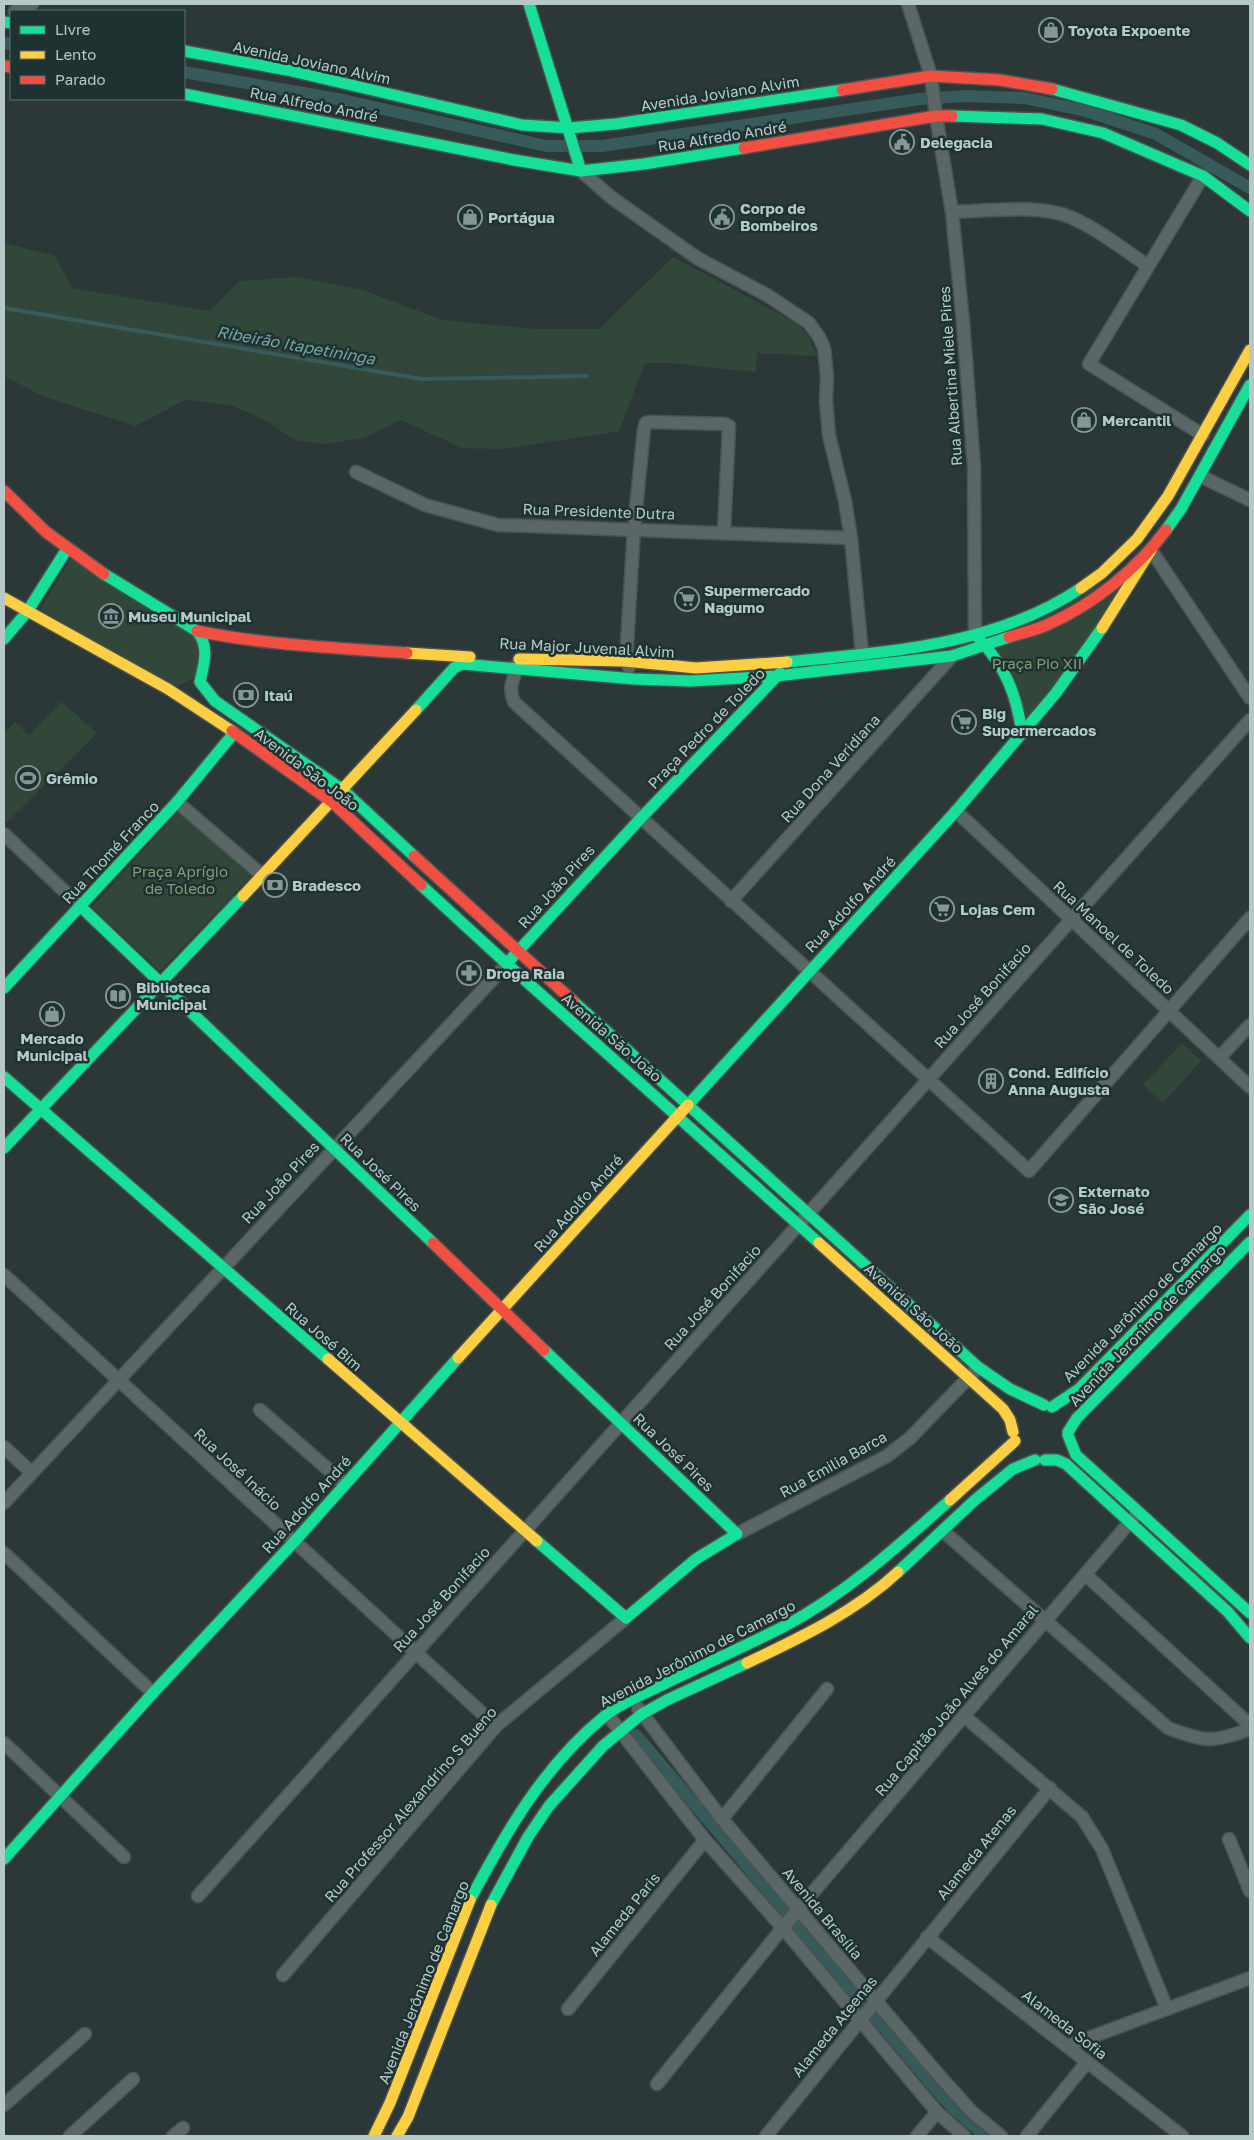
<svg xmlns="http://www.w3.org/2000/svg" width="1254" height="2140" font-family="'Golos Text',sans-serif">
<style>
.green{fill:#31473a}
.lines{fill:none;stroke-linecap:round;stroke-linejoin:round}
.stream{stroke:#365b5a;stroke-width:4}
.canal{stroke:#365b5a;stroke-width:12}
.street-casing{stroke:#495352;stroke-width:15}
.fast-casing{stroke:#495352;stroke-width:14}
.slow-casing{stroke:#495352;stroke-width:14}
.jam-casing{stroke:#495352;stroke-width:14}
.street{stroke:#5b6666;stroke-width:12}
.fast{stroke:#16e098;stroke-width:11}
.slow{stroke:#ffcf43;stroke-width:11}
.jam{stroke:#f24e42;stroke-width:11}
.labels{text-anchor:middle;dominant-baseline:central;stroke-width:5;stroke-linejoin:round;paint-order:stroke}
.poi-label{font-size:15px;font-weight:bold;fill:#b6c8c8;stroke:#1f3232;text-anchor:start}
.street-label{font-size:15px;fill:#b6c8c8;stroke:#1f3232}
.park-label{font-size:15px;fill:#849d75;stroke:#1f3232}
.water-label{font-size:16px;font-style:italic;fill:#71a5a3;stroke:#1f3232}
</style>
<rect width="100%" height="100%" fill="#2b3837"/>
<g class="green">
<polygon points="4,243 55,256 72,288 210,311 239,281 297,277 363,290 442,320 533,329 599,329 673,257 776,312 799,326 807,334 817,356 757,353 756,372 670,363 645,363 619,431 505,449 462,448 401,420 364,438 324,444 295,440 263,419 230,405 185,400 136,426 45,397 4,376"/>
<polygon points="72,557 201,638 198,675 180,685 170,687 40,609"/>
<polygon points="1142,560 1023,729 990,647"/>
<polygon points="62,702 97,733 6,823 4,821 4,733 15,722 29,735"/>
<polygon points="178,812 251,876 160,971 92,907"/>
<polygon points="1182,1043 1201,1061 1163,1103 1143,1085"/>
</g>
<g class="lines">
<polyline class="stream" points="4,308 422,379 587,376"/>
<g class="canal">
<polyline points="4,43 11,44"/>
<polyline points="184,72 343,100 546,146 602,146 920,99 964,96 1024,98 1086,111 1156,134 1250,188"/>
<polyline points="636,1735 942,2096 954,2109 985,2136"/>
</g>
<defs>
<g id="street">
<polyline points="908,4 931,76 936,116 952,212 963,322 974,466 975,635"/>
<polyline points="15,11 32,4"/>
<polyline points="581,171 612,198 697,258 767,295 809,323 819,337 824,348 827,376 826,401 829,435 845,501 851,538 862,654 865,662"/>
<polyline points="1203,176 1089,364 1203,435"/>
<path d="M952 212C988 211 1037 204 1070 217 1098 229 1123 249 1148 266"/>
<polyline points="356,472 425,505 498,525 851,538"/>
<polyline points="1200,476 1250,500"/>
<polyline points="1151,550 1250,698"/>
<path d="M519 661C515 677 507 686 514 702L1029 1171 1250 918"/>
<polyline points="629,667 626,661 634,528 644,429 646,423 652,422 725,424 729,426 724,532"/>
<polyline points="177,802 262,875"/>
<polyline points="956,811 1250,1087"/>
<polyline points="4,834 80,906"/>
<polyline points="731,901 952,656"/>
<polyline points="1219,1058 1250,1025"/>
<polyline points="4,1275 496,1726"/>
<polyline points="260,1410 345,1484"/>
<polyline points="4,1447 32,1473"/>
<polyline points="4,1503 507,964"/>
<path d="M943 1531 1168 1728C1205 1742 1213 1743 1250 1729"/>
<polyline points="737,1534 887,1456 910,1438 974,1372"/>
<polyline points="4,1553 153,1693"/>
<polyline points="1085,1574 1250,1725"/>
<polyline points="638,1708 722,1819 937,2073 972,2112 1001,2136"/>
<polyline points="607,1714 705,1840 783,1928 937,2112 964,2136"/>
<polyline points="964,1716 1082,1817 1102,1849 1167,2009"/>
<polyline points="4,1743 124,1857"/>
<polyline points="722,1819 827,1689"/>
<polyline points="1229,1839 1250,1891"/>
<polyline points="198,1896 1250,720"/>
<polyline points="927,1937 1182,2136"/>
<polyline points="283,1975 496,1726 626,1618"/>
<polyline points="568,2009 705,1840"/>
<polyline points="1067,2046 1250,1978"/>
<polyline points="657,2084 785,1925 1135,1516"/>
<polyline points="4,2105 85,2034"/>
<polyline points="70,2136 133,2079"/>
<polyline points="173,2136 183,2128"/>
<polyline points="766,2136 1050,1788"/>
<polyline points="917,2136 937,2112"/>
<polyline points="1027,2136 1087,2062"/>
</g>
<g id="fast">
<polyline points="529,4 581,171"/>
<polyline points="4,22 11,23"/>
<polyline points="184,51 287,70 522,125 569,128 616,124 842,90"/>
<polyline points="1052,89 1181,125 1217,143 1250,165"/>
<polyline points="184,94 514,160 581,171 644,164 744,148"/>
<polyline points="952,116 1042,119 1103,133 1203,176 1250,211"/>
<polyline points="1166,530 1181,509 1250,385"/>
<path d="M104 574 197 631C210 648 204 663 200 682L215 701 343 790 414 856"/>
<polyline points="4,639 27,612 67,549"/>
<path d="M979 639C1006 667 1017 696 1022 734"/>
<path d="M787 662C886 652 996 646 1081 588"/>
<polyline points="416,710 454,668 462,664 634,679 691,681 776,676 952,656 1009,637"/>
<polyline points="421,885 507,964 819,1243"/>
<polyline points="80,906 433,1243"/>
<polyline points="510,960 641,818 780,673"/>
<polyline points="4,988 177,802 234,733"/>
<polyline points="573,1001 978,1367 1010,1389 1044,1405"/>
<polyline points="4,1077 328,1359"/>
<polyline points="688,1105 956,811 1056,693 1102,628"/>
<polyline points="4,1148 243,896"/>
<polyline points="1052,1407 1079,1389 1250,1215"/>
<polyline points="1068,1432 1077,1418 1250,1242"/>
<polyline points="1068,1435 1076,1455 1250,1613"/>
<polyline points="1045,1460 1057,1460 1066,1464 1228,1612 1250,1638"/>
<polyline points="537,1541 626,1618 696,1559 737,1534 544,1350"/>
<polyline points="898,1572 975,1500 1013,1469 1035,1460"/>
<polyline points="4,1859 153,1693 294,1542 458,1358"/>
<path d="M470 1900C506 1832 545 1764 606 1715 622 1702 644 1694 662 1685 703 1665 745 1646 785 1626 847 1593 898 1546 950 1500"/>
<polyline points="491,1905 528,1837 549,1806 603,1746 642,1714 667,1700 747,1663"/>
</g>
<g id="slow">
<polyline points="1081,588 1102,573 1137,539 1168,496 1250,350"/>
<polyline points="4,598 168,689 232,731"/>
<polyline points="1102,628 1151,550"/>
<polyline points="407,653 470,657"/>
<polyline points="519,659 625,661 696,668 787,662"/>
<polyline points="243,896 416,710"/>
<polyline points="819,1243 1003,1409 1010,1420 1013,1432"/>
<polyline points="458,1358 688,1105"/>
<polyline points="328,1359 537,1541"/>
<polyline points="950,1500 1015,1441"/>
<path d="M747 1663C800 1638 855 1612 898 1572"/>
<polyline points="374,2136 390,2103 470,1900"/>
<polyline points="397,2136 408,2117 491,1905"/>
</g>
<g id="jam">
<polyline points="4,66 11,67"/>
<polyline points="842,90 931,76 1000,80 1052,89"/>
<polyline points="744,148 936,116 952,116"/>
<polyline points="4,491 46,532 104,574"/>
<path d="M197 631C265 645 337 648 407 653"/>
<path d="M1009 637C1022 633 1037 630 1049 624 1094 604 1137 569 1166 530"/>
<polyline points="232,731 332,802 421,885"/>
<polyline points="414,856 573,1001"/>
<polyline points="433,1243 544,1350"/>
</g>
</defs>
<use href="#street" class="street-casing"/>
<use href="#fast" class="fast-casing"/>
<use href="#slow" class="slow-casing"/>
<use href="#jam" class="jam-casing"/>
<use href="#street" class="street"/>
<use href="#fast" class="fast"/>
<use href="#slow" class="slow"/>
<use href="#jam" class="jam"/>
</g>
<defs>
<symbol id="shop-ring" viewBox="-11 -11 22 22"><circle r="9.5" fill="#1f3232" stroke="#859695" stroke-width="1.5"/><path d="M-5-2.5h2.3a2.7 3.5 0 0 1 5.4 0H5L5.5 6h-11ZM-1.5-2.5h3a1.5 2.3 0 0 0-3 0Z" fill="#859695"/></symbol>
<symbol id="civic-ring" viewBox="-11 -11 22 22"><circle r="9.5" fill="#1f3232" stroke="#859695" stroke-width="1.5"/><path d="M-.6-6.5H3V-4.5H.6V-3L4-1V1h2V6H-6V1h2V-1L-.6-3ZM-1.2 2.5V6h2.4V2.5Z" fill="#859695"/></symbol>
<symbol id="supermarket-ring" viewBox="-11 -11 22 22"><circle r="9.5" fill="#1f3232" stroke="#859695" stroke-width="1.5"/><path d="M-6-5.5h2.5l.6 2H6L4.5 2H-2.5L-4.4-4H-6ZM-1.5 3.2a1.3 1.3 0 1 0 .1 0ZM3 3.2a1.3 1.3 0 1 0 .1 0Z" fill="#859695"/></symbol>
<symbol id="museum-ring" viewBox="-11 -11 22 22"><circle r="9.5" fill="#1f3232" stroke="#859695" stroke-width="1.5"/><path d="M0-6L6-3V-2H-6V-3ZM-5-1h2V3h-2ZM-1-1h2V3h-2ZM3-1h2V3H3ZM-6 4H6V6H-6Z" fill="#859695"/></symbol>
<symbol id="bank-ring" viewBox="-11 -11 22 22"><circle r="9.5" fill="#1f3232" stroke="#859695" stroke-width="1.5"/><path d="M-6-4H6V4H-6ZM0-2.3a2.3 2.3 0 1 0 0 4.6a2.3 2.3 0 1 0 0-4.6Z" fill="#859695"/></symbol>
<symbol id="stadium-ring" viewBox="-11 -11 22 22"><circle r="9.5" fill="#1f3232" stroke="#859695" stroke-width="1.5"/><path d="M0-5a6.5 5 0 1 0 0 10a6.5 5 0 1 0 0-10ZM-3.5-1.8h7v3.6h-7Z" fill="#859695"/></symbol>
<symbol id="pharmacy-ring" viewBox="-11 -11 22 22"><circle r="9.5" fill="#1f3232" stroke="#859695" stroke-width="1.5"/><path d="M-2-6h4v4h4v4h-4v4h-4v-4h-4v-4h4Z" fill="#859695"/></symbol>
<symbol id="library-ring" viewBox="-11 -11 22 22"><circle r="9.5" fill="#1f3232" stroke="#859695" stroke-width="1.5"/><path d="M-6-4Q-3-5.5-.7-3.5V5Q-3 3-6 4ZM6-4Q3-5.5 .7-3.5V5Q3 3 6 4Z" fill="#859695"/></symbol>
<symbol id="building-ring" viewBox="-11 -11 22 22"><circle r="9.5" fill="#1f3232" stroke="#859695" stroke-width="1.5"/><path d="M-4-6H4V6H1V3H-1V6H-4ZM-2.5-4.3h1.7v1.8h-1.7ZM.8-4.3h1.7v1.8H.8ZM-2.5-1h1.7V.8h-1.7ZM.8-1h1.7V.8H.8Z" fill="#859695"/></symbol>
<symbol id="school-ring" viewBox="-11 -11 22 22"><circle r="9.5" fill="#1f3232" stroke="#859695" stroke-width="1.5"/><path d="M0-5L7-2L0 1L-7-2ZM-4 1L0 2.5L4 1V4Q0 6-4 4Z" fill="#859695"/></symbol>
</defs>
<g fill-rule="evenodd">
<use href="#shop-ring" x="1037" y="16" width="28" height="28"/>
<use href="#civic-ring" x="888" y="128" width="28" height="28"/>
<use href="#shop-ring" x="456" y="203" width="28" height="28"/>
<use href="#civic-ring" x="708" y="203" width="28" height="28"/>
<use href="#shop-ring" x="1070" y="406" width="28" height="28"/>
<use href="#supermarket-ring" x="673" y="585" width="28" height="28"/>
<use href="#museum-ring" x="97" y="602" width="28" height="28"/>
<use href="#bank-ring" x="232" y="681" width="28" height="28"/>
<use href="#supermarket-ring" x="950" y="708" width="28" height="28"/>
<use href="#stadium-ring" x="14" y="764" width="28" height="28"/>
<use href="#bank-ring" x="261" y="871" width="28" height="28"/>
<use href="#supermarket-ring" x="928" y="895" width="28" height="28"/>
<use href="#pharmacy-ring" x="455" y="959" width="28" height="28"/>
<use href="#library-ring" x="104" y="982" width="28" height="28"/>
<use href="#shop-ring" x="38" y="1000" width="28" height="28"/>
<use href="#building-ring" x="977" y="1067" width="28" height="28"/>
<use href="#school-ring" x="1047" y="1186" width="28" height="28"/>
</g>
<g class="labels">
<g class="poi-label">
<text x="1068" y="30">Toyota Expoente</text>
<text x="920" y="142">Delegacia</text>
<text x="740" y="208">Corpo de<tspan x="740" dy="17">Bombeiros</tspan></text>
<text x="488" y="217">Portágua</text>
<text x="1102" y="420">Mercantil</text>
<text x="704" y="590">Supermercado<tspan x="704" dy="17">Nagumo</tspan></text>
<text x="128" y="616">Museu Municipal</text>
<text x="264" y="695">Itaú</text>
<text x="982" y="713">Big<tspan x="982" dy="17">Supermercados</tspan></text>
<text x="46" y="778">Grêmio</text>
<text x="292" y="885">Bradesco</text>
<text x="960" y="909">Lojas Cem</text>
<text x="486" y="973">Droga Raia</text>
<text x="136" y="987">Biblioteca<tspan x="136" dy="17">Municipal</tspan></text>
<text x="52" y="1038" text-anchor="middle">Mercado<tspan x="52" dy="17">Municipal</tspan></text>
<text x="1008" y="1072">Cond. Edifício<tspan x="1008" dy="17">Anna Augusta</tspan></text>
<text x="1078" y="1191">Externato<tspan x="1078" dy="17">São José</tspan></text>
</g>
<g class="street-label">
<text transform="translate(312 62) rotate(12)">Avenida Joviano Alvim</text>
<text transform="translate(720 93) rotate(-9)">Avenida Joviano Alvim</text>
<text transform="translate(314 104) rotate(11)">Rua Alfredo André</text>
<text transform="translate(722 136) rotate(-9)">Rua Alfredo André</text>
<text transform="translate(950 376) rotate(-94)">Rua Albertina Miele Pires</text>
<text transform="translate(599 511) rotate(2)">Rua Presidente Dutra</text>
<text transform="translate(587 647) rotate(3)">Rua Major Juvenal Alvim</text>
<text transform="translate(706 728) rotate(-46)">Praça Pedro de Toledo</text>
<text transform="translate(830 768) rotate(-48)">Rua Dona Veridiana</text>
<text transform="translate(307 769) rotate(37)">Avenida São João</text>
<text transform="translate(110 852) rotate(-47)">Rua Thomé Franco</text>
<text transform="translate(556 886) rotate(-48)">Rua João Pires</text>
<text transform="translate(850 904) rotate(-47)">Rua Adolfo André</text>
<text transform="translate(1114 937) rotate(43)">Rua Manoel de Toledo</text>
<text transform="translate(982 995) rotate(-48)">Rua José Bonifacio</text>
<text transform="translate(612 1037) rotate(41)">Avenida São João</text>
<text transform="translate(381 1172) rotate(44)">Rua José Pires</text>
<text transform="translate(280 1182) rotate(-47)">Rua João Pires</text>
<text transform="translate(578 1203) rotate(-48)">Rua Adolfo André</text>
<text transform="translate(712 1297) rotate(-48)">Rua José Bonifacio</text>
<text transform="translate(1142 1302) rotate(-45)">Avenida Jerônimo de Camargo</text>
<text transform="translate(914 1308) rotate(42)">Avenida São João</text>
<text transform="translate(1147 1325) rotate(-46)">Avenida Jeronimo de Camargo</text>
<text transform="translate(324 1336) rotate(41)">Rua José Bim</text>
<text transform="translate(674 1452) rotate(44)">Rua José Pires</text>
<text transform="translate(833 1464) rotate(-29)">Rua Emilia Barca</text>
<text transform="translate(238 1469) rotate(43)">Rua José Inácio</text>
<text transform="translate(306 1504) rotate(-48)">Rua Adolfo André</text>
<text transform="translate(441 1599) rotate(-48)">Rua José Bonifacio</text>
<text transform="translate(697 1653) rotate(-27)">Avenida Jerônimo de Camargo</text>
<text transform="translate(956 1700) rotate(-50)">Rua Capitão João Alves do Amaral</text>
<text transform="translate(410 1804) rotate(-49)">Rua Professor Alexandrino S Bueno</text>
<text transform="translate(976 1852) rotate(-51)">Alameda Atenas</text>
<text transform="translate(823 1913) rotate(50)">Avenida Brasília</text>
<text transform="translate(624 1914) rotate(-51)">Alameda Paris</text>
<text transform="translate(423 1982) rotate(-68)">Avenida Jerônimo de Camargo</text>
<text transform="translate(1065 2024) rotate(38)">Alameda Sofia</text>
<text transform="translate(834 2026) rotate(-51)">Alameda Ateenas</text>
</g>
<g class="park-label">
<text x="1037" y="663">Praça Pio XII</text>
<text x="180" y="871">Praça Aprígio<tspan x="180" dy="17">de Toledo</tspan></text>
</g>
<g class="water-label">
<text transform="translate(296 345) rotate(10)">Ribeirão Itapetininga</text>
</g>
</g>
<rect width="1254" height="2140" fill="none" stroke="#b6c8c8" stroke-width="10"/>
<rect x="10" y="10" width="175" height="90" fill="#1f3232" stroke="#5b6e6e"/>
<rect x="20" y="26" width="25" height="8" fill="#16e098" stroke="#5b6e6e"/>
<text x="55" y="35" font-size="15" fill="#b6c8c8">Livre</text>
<rect x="20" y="51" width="25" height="8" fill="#ffcf43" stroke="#5b6e6e"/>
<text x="55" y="60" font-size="15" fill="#b6c8c8">Lento</text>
<rect x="20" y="76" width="25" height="8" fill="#f24e42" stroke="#5b6e6e"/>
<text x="55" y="85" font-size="15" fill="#b6c8c8">Parado</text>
</svg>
